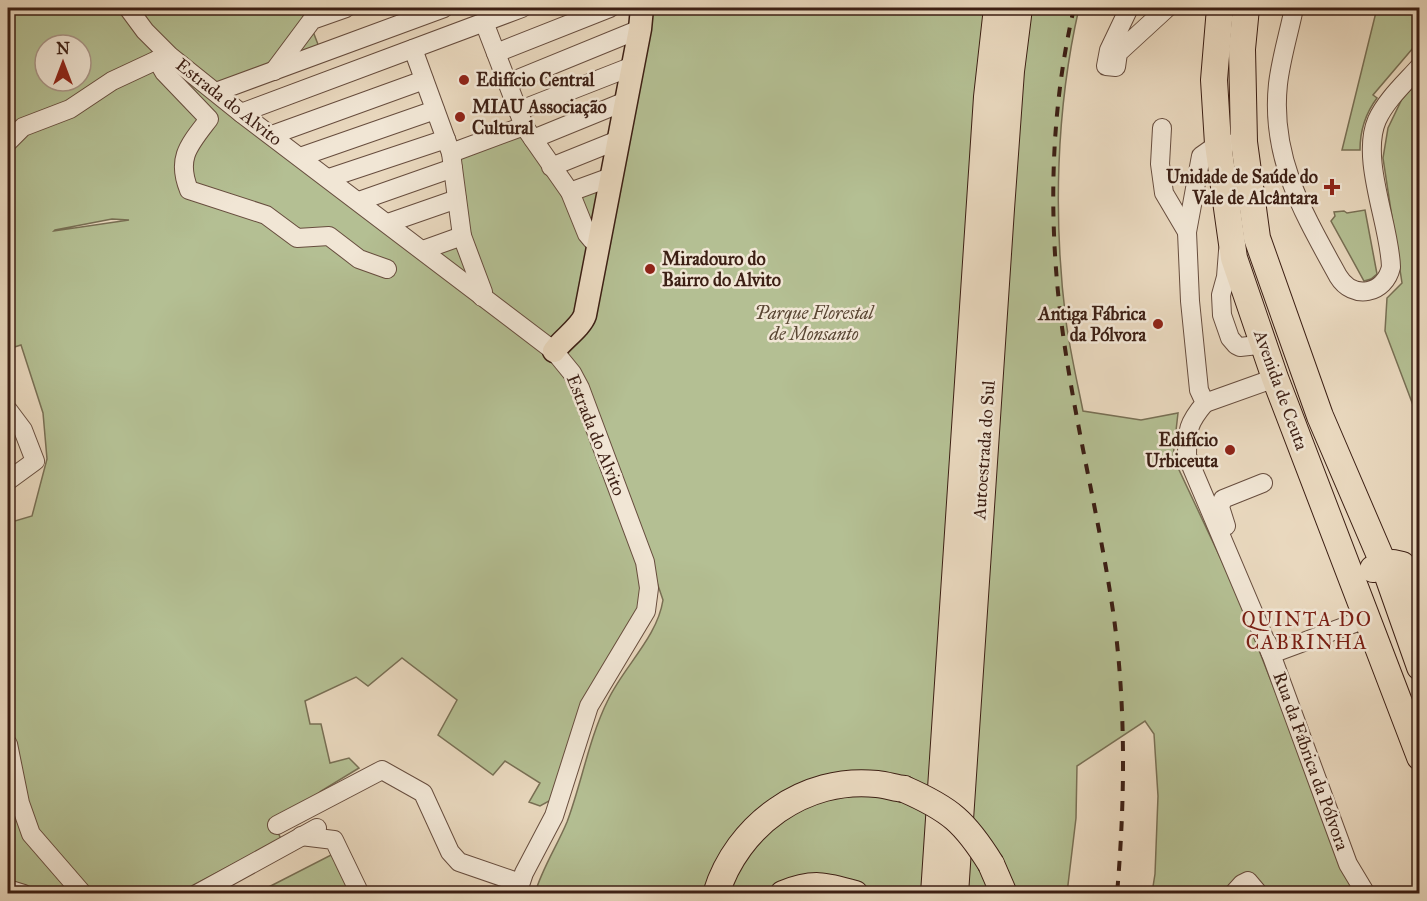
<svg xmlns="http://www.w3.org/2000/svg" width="1427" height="901" font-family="'IM FELL Great Primer',serif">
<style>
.green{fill:#b4bf93;stroke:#786f54;stroke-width:1.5;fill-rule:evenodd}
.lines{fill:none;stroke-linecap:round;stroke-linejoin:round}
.minor-casing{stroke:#674d3e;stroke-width:20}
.major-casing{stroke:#3c1f14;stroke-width:25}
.highway-casing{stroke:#3c1f14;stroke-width:28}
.minor{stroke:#f1e6d5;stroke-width:18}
.major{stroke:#e9d8be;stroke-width:22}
.highway{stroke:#e9d8be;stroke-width:26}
.rail{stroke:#3c1f14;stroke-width:4;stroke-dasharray:10 10;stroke-linecap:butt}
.highway-bridge-casing{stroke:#3c1f14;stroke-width:28;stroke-linecap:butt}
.highway-bridge{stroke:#e9d8be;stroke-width:26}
.poi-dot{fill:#8f2418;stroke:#f1e6d5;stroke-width:2}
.labels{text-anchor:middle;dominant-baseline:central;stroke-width:5;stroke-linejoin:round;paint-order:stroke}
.poi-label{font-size:18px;font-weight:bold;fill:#3c1f14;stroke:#f1e6d5;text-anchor:start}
.street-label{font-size:18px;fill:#3c1f14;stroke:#f1e6d5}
.park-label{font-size:18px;font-style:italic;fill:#5a4734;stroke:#f1e6d5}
.neighbourhood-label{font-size:20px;letter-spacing:1.5px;fill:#7a1f14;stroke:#f1e6d5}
</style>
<rect width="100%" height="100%" fill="#e9d8be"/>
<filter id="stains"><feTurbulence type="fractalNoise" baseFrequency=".00333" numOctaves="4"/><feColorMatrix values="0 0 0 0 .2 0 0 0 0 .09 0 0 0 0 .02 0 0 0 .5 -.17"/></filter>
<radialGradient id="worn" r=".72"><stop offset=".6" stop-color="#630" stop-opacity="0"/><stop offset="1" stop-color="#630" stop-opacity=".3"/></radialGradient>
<g class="green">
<path d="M8 8H323L309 21 319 47 209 89 418 253 457 238 447 155 523 125 568 196 604 183 639 8H1079C1056 109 1053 218 1066 321 1070 351 1077 381 1083 411L1141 420 1178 413 1173 457 1234 587 1352 886 1336 893H1266L1247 872 1228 893H1152L1155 874 1158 796 1154 734 1145 721 1077 766 1076 818 1067 893H722L724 848 713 871 707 893H535C542 869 557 846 567 822 582 782 589 738 608 700 624 666 657 638 663 600L637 524 636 553 644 587 636 618 551 800 540 806 529 802 540 783 505 761 493 775 438 735 457 700 402 658 368 686 356 677 305 701 310 724H321L330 763 349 758 359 768 321 791 301 808 273 822 281 839 186 889 181 893H8V523L32 516 47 459 43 413 21 345 8 349ZM45 45H81V81H45ZM112 219 129 220 54 231 55 230Z"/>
<path d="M1377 8H1419V41L1373 95 1377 98C1365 114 1360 131 1360 150H1342Z"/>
<polygon points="1419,80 1419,421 1385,331 1387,298 1402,283 1383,158 1388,128 1402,99"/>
<polygon points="1365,210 1377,274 1371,279 1364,281 1331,221 1335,216 1334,212 1344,211 1347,213"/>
<polygon points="333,854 353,894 255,894"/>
</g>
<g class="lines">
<defs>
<g id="minor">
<polyline points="128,8 145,31 170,56 241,113 554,351 572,373 580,388 645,562 649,588 646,611 589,706 554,816 524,873 517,894"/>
<polyline points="1129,8 1109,50 1106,66 1116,67 1118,53 1167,8"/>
<path d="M1294 8C1289 33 1281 58 1278 84 1270 158 1304 214 1338 276 1353 301 1385 294 1391 267 1390 225 1360 159 1377 120 1386 100 1405 83 1420 66"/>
<polyline points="484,22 524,126 570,192 587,234 592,240 599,242"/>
<polyline points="413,49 451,153 462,236 483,292 482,297"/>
<polyline points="496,53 610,8"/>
<path d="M157 60 164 72 209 119C189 145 176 158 189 190L266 215 297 238 329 236 359 259 387 269"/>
<polyline points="274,71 312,20 346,8"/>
<polyline points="508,83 640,29"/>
<polyline points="216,92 444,8"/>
<polyline points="518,111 633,66"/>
<polyline points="241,113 522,8"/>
<polyline points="1162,128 1160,164 1164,193 1187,232"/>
<polyline points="272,135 424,80"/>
<polyline points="533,139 626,101"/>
<polyline points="8,142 23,127 70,109 112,81 157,60 169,57"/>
<path d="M1227 143 1218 144 1201 156 1187 232 1190 301 1199 390 1205 403C1188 423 1187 430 1187 456L1271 654 1348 864 1366 894"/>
<polyline points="451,153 524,126"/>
<polyline points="300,157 435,110"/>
<polyline points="551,167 618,140"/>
<polyline points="329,178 446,139"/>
<polyline points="570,192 611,177"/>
<polyline points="359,201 453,168"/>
<polyline points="388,223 457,199"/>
<polyline points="423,250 462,236"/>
<polyline points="1228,251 1226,277 1221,295 1222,315 1230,338 1236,345 1240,347 1258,345 1268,355"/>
<polyline points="1205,403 1275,378"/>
<polyline points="8,410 23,430 35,461 9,480"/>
<polyline points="1226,526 1220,507 1223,499 1263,483"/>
<polyline points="1267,642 1271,654 1368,618"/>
<polyline points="8,744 20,803 31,834 83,894"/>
<polyline points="277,825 382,770 423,793 450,852 459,862 520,883"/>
<polyline points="301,836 334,840 360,894"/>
<polyline points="8,889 24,894"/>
<polyline points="197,894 317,828"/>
<polyline points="1233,894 1242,884 1248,881 1259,894"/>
</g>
<path id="major" d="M554 351C563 339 581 327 585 315L640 29 642 8"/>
<g id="highway">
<polyline points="1220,8 1214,80 1218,144 1234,258 1275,378 1420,757"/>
<polyline points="1246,8 1242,49 1244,142 1257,238 1320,416 1384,565 1420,667"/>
<polyline points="1373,569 1393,563 1402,565 1420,605"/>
<polyline points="991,864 1004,894"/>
<path d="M716 894C737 825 805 776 877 784 886 785 896 788 904 789"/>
<path d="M783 894C812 882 825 885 855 894"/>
<polyline points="934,894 987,97 997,8"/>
<polyline points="955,894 1001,209 1011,71 1019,8"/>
</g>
</defs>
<use href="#minor" class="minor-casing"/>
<use href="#major" class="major-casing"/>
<use href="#highway" class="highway-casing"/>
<use href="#minor" class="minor"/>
<use href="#major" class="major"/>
<use href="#highway" class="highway"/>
<path class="rail" d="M1074 8C1050 112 1048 221 1062 327 1075 425 1100 520 1114 618 1126 709 1125 801 1117 894"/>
<defs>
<path id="highway-bridge" d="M904 789C950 809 965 822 991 864"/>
</defs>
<use href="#highway-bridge" class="highway-bridge-casing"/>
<use href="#highway-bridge" class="highway-bridge"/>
</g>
<g class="poi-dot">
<circle cx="464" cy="80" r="6"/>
<circle cx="460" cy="117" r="6"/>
<path d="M1329 178h6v6h6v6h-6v6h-6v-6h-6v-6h6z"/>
<circle cx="650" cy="269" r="6"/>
<circle cx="1158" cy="324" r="6"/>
<circle cx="1230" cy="450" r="6"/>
</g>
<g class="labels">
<g class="poi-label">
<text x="476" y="80">Edifício Central</text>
<text x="472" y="107">MIAU Associação<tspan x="472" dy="21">Cultural</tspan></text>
<text x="1318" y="177" text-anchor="end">Unidade de Saúde do<tspan x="1318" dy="21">Vale de Alcântara</tspan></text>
<text x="662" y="259">Miradouro do<tspan x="662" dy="21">Bairro do Alvito</tspan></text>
<text x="1146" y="314" text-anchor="end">Antiga Fábrica<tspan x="1146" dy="21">da Pólvora</tspan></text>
<text x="1218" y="440" text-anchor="end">Edifício<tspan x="1218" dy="21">Urbiceuta</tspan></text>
</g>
<g class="street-label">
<text transform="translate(229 102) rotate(38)">Estrada do Alvito</text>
<text transform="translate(1281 390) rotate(70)">Avenida de Ceuta</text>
<text transform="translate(596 435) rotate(68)">Estrada do Alvito</text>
<text transform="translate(984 450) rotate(-86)">Autoestrada do Sul</text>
<text transform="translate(1311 761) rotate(70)">Rua da Fábrica da Pólvora</text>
</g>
<g class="park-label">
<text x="814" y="313">Parque Florestal<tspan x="814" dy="21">de Monsanto</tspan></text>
</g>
<g class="neighbourhood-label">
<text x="1307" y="619">QUINTA DO<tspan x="1307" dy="23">CABRINHA</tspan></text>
</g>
</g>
<rect width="1427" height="901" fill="none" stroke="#e9d8be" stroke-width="30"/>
<rect x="9" y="9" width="1409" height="883" fill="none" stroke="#3c1f14" stroke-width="3"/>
<rect x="15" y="15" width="1397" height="871" fill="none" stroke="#3c1f14" stroke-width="1.5"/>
<g transform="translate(63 63)"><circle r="28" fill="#f1e6d5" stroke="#a99688" stroke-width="1.5"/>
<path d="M0-4.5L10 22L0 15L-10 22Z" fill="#8f2418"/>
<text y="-9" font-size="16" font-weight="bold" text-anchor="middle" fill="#3c1f14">N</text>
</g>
<rect width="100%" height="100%" filter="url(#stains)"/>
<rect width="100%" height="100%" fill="url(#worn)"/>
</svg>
